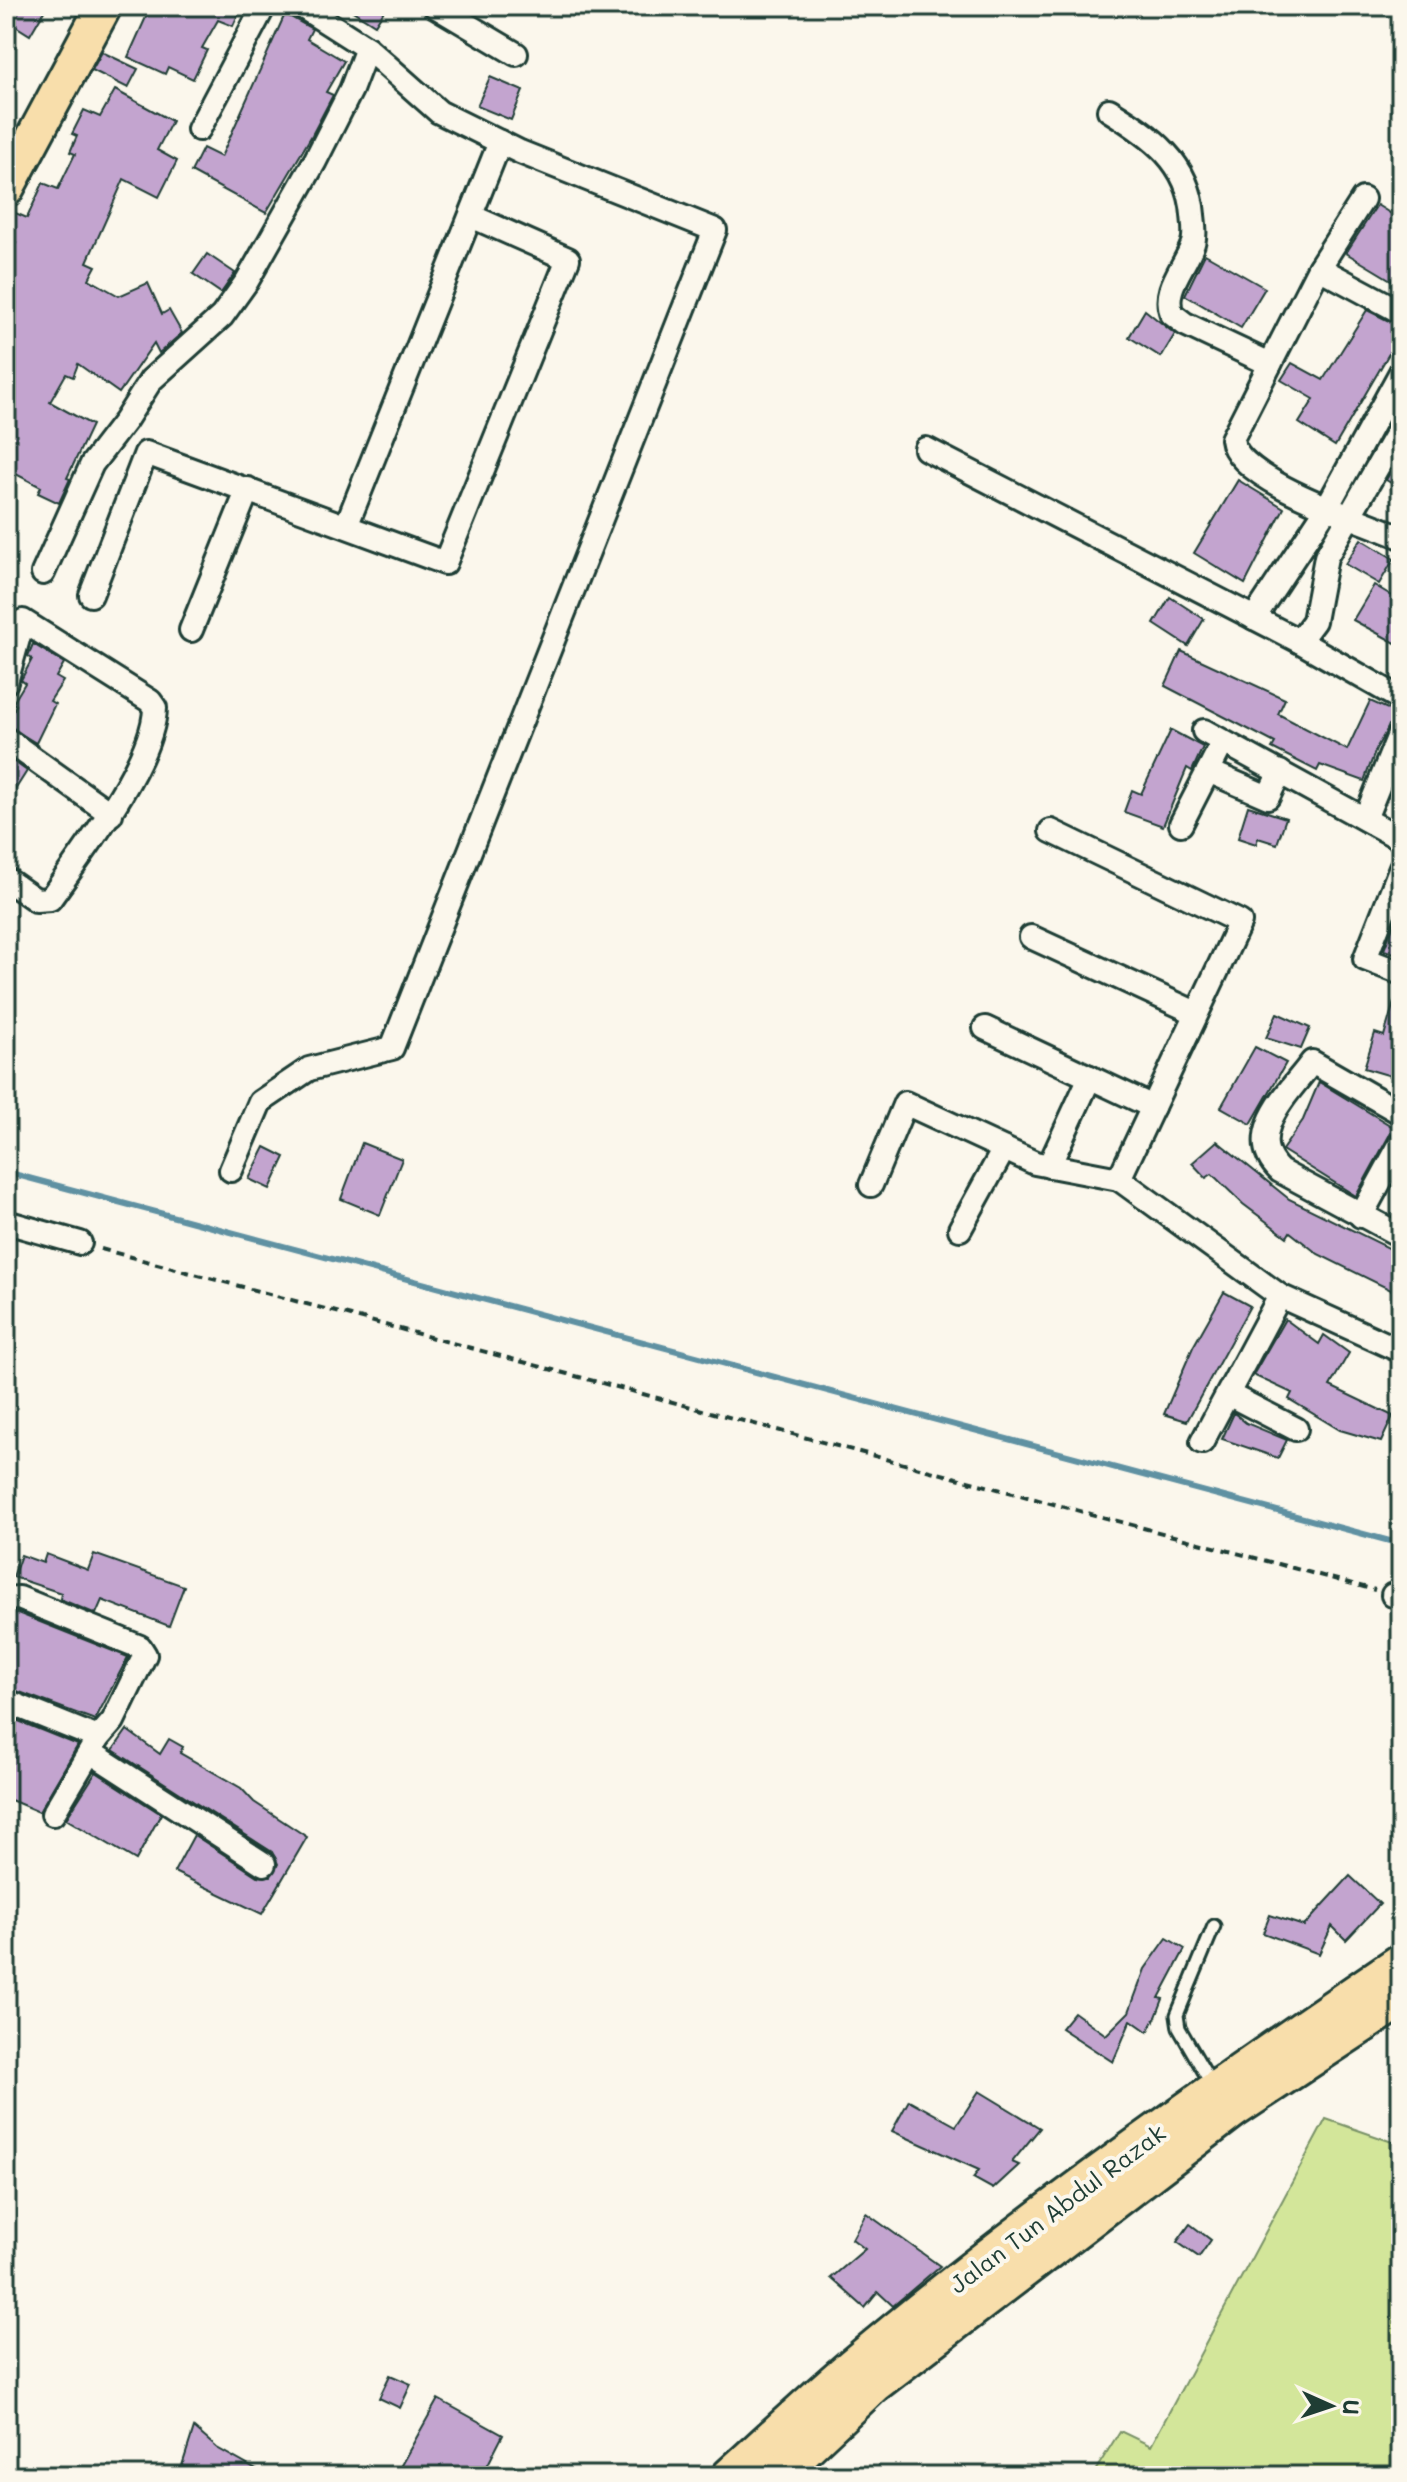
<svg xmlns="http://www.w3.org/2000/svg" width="1407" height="2482" font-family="Mali,sans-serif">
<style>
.green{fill:#d3e69a;stroke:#799267;stroke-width:2}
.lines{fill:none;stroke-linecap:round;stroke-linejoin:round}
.stream{stroke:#5f91a2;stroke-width:6}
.building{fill:#c3a4cf;stroke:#1f3d34;stroke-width:2}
.service-casing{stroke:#1f3d34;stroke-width:17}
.minor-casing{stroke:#1f3d34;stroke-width:28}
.primary-casing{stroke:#1f3d34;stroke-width:40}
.path{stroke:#1f3d34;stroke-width:4;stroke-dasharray:8 6;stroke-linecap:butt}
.service{stroke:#fbf7ec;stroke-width:11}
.minor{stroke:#fbf7ec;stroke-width:22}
.primary{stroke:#f8deab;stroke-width:34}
.labels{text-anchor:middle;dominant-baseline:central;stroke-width:8;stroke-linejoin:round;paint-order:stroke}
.street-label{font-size:24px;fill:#1f3d34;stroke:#fbf7ec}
</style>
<rect width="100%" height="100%" fill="#fbf7ec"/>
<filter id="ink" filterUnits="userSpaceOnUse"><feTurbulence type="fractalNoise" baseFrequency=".0125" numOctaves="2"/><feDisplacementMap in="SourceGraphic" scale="16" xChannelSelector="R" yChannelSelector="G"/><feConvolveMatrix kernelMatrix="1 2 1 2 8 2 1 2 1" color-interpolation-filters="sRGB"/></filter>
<g filter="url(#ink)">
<polygon class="green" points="1326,2119 1401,2145 1401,2476 1092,2476 1120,2431 1151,2446"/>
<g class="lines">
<polyline class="stream" points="6,1172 1401,1544"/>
</g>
<g class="building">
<polygon points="6,6 47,6 30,35 6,20"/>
<polygon points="151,6 242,6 233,26 218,20 202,48 207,50 193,79 168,67 165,74 128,57"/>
<polygon points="345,6 387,6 375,25"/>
<polygon points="285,14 312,29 307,39 344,61 326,92 333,95 312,135 266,213 191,172 203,148 221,157"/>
<polygon points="102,52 138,69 128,88 92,70"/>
<polygon points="490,77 523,91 511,120 477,106"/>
<polygon points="115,90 172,121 157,150 177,161 159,197 124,179 87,262 96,266 89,279 119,296 148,283 162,314 169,310 182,333 159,353 154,343 119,393 78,364 73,377 66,374 50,402 92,425 67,478 70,479 59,503 38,493 41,487 6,469 6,256 16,243 6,238 6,209 27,218 43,183 58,189 75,154 70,152 77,136 72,134 84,110 100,117"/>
<polygon points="1377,205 1401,220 1401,286 1346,253"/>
<polygon points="207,254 235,273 221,293 193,274"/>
<polygon points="1205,254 1265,288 1241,328 1185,295"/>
<polygon points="1145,310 1175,334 1161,357 1129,337"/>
<polygon points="1367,310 1401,327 1401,333 1335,446 1299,423 1314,399 1281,380 1292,363 1323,380"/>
<polygon points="1401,454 1401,489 1386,480"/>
<polygon points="1238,480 1284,508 1245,584 1194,553"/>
<polygon points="1361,539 1394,559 1379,584 1345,564"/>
<polygon points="1374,585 1401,601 1401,646 1353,620"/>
<polygon points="1170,597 1204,619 1188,646 1154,624"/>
<polygon points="33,644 64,663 56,677 63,681 50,701 55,704 36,743 6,725 16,705 13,703 25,683 21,680 32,659 28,656"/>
<polygon points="1181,651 1285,699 1278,714 1347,750 1370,701 1397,713 1377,747 1364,781 1320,765 1317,771 1272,748 1275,743 1165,686"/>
<polygon points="1171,730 1203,747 1192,771 1187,768 1163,826 1124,812 1132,790 1141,794"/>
<polygon points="6,756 27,771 6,804"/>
<polygon points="1248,806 1286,818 1277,844 1258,838 1256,844 1238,838"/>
<polygon points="1401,905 1401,955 1384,950"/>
<polygon points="1397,992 1401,993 1401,1079 1364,1068 1375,1033 1384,1036"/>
<polygon points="1277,1013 1310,1028 1301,1049 1266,1038"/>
<polygon points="1255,1047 1286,1063 1251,1124 1221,1107"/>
<polygon points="1319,1082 1398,1130 1389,1136 1356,1196 1282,1150 1303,1120"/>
<polygon points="1217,1141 1289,1199 1401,1254 1401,1295 1318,1254 1290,1232 1287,1237 1243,1204 1212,1174 1206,1178 1192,1163"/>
<polygon points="362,1143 402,1159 380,1215 341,1199"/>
<polygon points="265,1147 285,1157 270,1189 249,1179"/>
<polygon points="1224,1292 1250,1306 1187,1421 1164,1414 1193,1347"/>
<polygon points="1285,1319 1319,1344 1324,1335 1349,1353 1330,1386 1393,1416 1381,1442 1340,1430 1289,1399 1292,1393 1253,1375"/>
<polygon points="1234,1413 1246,1423 1287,1440 1278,1458 1222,1439"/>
<polygon points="46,1554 88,1570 94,1554 184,1586 169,1626 102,1600 96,1614 60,1599 61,1593 13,1577 21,1555 43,1563"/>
<polygon points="15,1612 128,1657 95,1720 6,1687 6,1637"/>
<polygon points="6,1716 78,1745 39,1812 6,1798"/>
<polygon points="127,1730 160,1754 169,1739 183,1747 180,1753 241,1788 254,1802 307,1837 262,1914 174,1872 194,1835 257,1876 271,1876 278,1864 272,1852 113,1750"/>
<polygon points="96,1772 161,1814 136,1860 66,1819"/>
<polygon points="1350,1876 1380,1904 1346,1940 1332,1926 1319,1954 1263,1933 1270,1915 1304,1926"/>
<polygon points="1167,1938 1185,1949 1159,1998 1163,1999 1156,2017 1148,2032 1131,2020 1113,2062 1061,2028 1074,2012 1106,2035 1129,2012 1145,1969"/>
<polygon points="979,2091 1040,2128 1012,2162 1019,2165 993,2189 973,2178 979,2170 892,2131 909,2100 956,2126"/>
<polygon points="866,2213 940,2266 893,2306 878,2292 865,2308 831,2278 865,2249 852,2239"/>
<polygon points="1190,2224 1211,2240 1199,2257 1177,2242"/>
<polygon points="390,2375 411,2384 400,2408 379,2398"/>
<polygon points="438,2399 503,2435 482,2476 395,2476"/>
<polygon points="194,2428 217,2448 267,2476 189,2476 181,2469"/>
</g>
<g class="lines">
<defs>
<polyline id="service" points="1212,2085 1179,2028 1177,2015 1214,1926"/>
<g id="minor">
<polyline points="435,6 516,54"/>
<path d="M1109 110C1151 136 1189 162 1193 215 1194 225 1196 237 1192 246 1184 268 1162 290 1172 314L1185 324 1270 364"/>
<polyline points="199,129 264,6"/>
<polyline points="1319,268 1363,199"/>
<path d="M1401 312 1319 268 1232 439C1236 481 1365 521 1401 537"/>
<polyline points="926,449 1299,641 1401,699"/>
<polyline points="347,524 500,142"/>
<polyline points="43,573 92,464 125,421 151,380 222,316 247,281 315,161 351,90 367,48"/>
<polyline points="91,595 146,453 445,563 568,259 471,216"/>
<polyline points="1254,618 1326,509 1401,372"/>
<polyline points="191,630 248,489"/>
<polyline points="1299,641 1314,621 1326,557 1401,426"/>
<path d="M6 682 23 621 150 701 155 708C154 761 81 855 50 899L36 900 6 879"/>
<polyline points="1204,731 1401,839"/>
<polyline points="6,739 111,814"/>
<polyline points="1208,771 1268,797 1280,772"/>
<polyline points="1365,819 1401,730"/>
<polyline points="1181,824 1223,742"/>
<polyline points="1051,831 1240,922 1119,1179 1280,1296 1401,1351"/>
<polyline points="1401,867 1365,959 1401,973"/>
<polyline points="1031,937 1196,1013"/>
<polyline points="985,1028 1153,1107"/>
<path d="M1401 1113 1312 1062C1289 1093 1242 1135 1280 1171L1401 1236"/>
<polyline points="1049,1166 1090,1077"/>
<polyline points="231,1170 260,1102 309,1069 392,1048 715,230 520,152 439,112 367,48 301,6"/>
<polyline points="871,1185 905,1103 1035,1163 1119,1179"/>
<polyline points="1361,1216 1401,1143"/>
<polyline points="6,1222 80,1243"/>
<polyline points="960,1229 1004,1149"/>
<polyline points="1228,1394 1296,1429"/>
<polyline points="1202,1442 1280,1296"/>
<polyline points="1393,1595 1401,1597"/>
<polyline points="6,1599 19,1598 140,1647 145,1655 113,1721 98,1738 53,1814"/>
<polyline points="6,1701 98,1738"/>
<polyline points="92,1753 264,1864"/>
</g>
<g id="primary">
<polyline points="6,189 104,6"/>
<path d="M729 2476C771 2438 812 2399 855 2363 1027 2219 1215 2087 1401 1961"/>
<polyline points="777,2476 874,2385 1234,2110 1401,2000"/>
</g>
</defs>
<use href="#service" class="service-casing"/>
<use href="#minor" class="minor-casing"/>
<use href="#primary" class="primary-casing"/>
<polyline class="path" points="101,1249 1375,1590"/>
<use href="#service" class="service"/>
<use href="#minor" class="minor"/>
<use href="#primary" class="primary"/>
</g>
</g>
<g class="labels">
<g class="street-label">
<text transform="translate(1057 2208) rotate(-37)">Jalan Tun Abdul Razak</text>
</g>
</g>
<rect width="1407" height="2482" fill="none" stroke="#fbf7ec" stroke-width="32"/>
<rect x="16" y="16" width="1375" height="2450" fill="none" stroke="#1f3d34" stroke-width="3" filter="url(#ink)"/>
<g transform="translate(1331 2406) rotate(93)" stroke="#fbf7ec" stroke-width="6" paint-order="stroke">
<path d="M0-6L14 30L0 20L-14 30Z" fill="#1f3d34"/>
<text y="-12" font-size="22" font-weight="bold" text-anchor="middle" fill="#1f3d34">U</text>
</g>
</svg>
